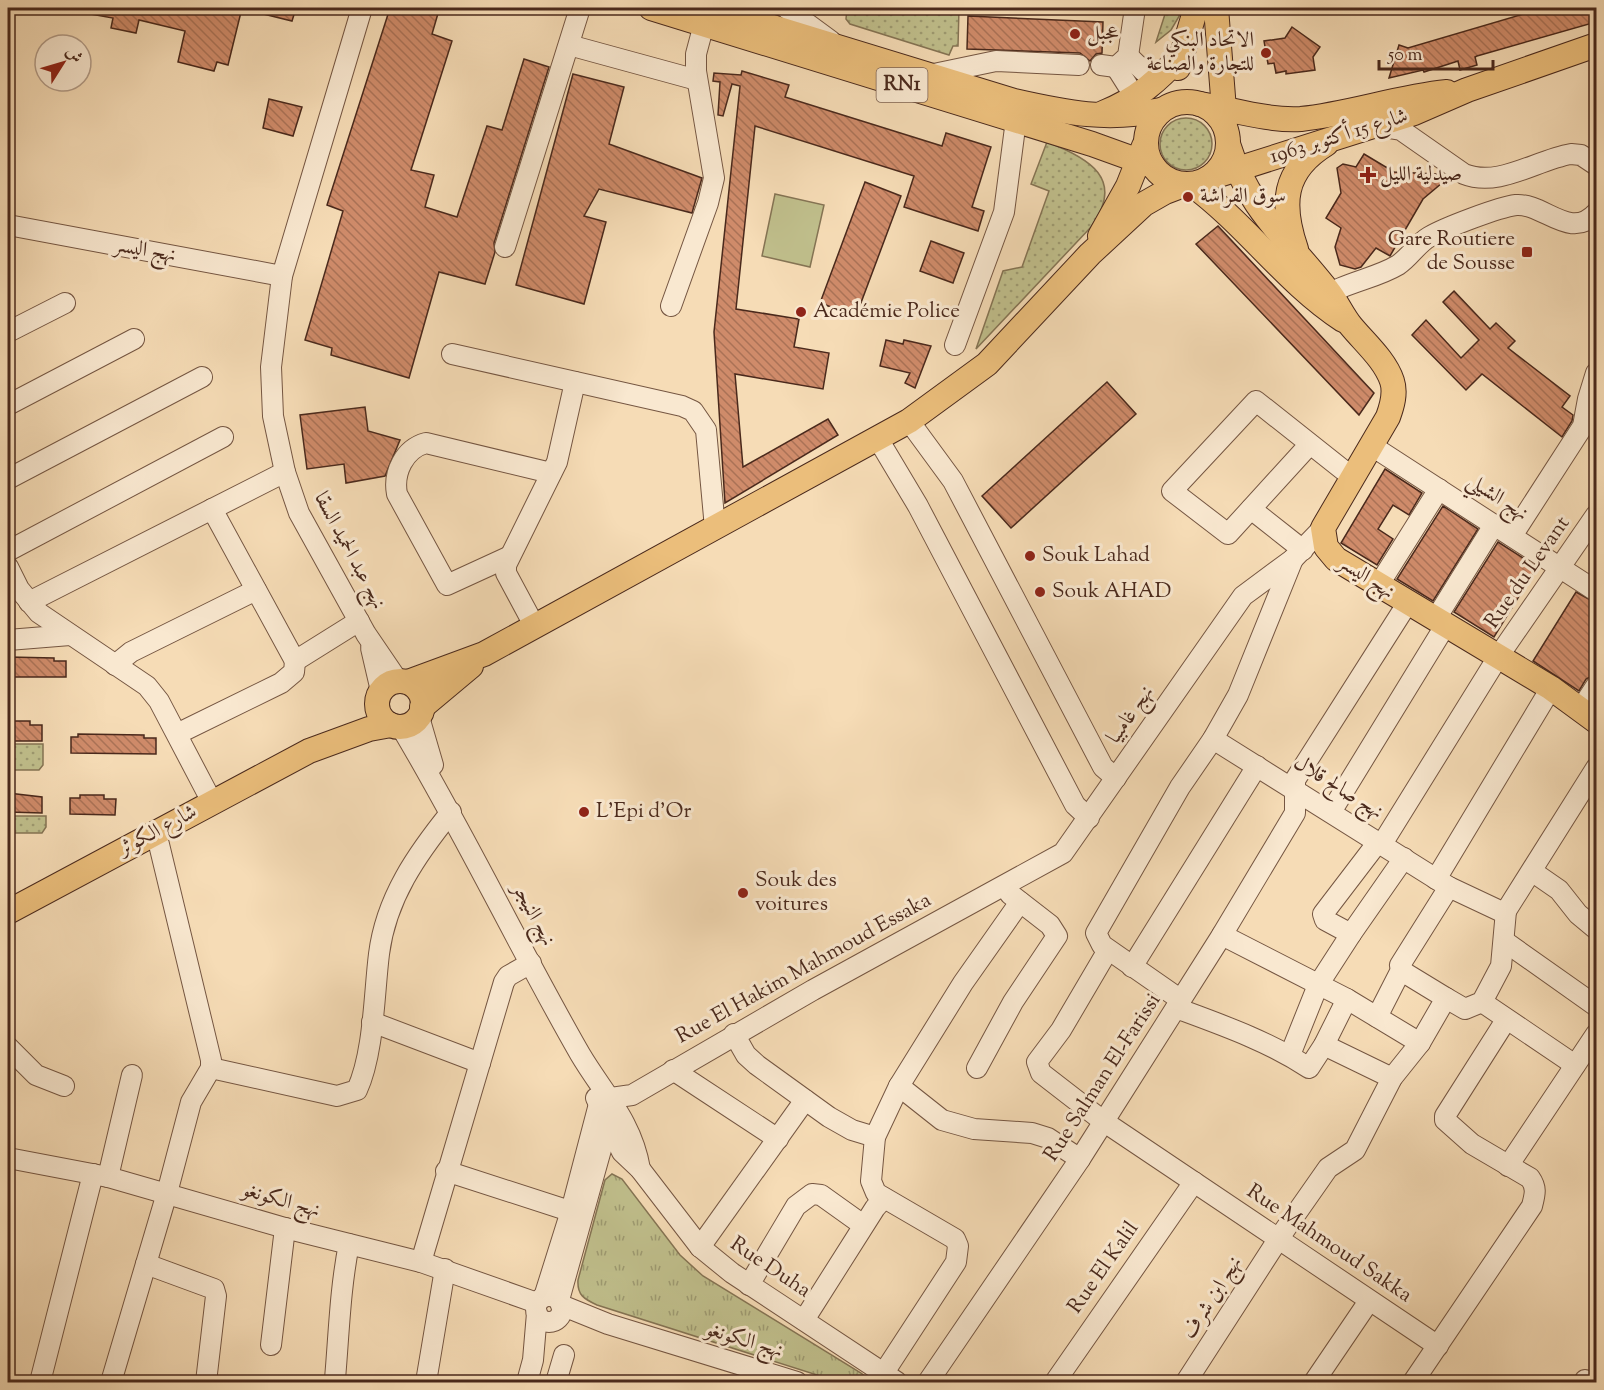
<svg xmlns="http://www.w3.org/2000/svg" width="1604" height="1390" font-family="'Sorts Mill Goudy',Amiri,serif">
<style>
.grass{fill:url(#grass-dots);stroke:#857454;stroke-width:1.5}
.park{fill:url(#park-tufts);stroke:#857454;stroke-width:1.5}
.pitch{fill:#c0bf8c;stroke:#857454;stroke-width:1.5}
.building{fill:url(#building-back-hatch);stroke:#4a291c;stroke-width:1.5}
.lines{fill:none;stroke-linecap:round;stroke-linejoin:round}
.minor-casing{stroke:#755642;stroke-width:22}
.major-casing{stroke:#4a291c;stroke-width:26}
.minor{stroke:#f9e8d0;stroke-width:20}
.major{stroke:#ebbe7b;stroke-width:24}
.poi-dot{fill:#8f2418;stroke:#f9e8d0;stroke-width:2}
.labels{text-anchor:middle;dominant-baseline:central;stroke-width:6;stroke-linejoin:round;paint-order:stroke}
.shield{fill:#f9e8d0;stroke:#7e6252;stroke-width:1.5}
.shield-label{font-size:20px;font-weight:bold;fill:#4a291c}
.poi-label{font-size:21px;fill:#4a291c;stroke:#f9e8d0;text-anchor:start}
.street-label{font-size:21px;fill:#4a291c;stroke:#f9e8d0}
</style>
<defs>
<pattern id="grass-dots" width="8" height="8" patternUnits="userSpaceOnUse" patternTransform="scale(1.5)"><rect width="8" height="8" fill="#c0bf8c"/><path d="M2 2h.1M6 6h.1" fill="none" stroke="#9e9b72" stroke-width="1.8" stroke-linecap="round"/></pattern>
<pattern id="park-tufts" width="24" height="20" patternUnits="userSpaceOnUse" patternTransform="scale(1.5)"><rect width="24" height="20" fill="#c0bf8c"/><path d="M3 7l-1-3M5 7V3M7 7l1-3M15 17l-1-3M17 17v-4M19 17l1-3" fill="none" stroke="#9e9b72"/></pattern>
<pattern id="building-back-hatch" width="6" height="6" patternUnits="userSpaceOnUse" patternTransform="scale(1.5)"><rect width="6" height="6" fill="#cf8b6a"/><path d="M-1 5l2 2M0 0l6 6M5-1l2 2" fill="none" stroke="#aa7256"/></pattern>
</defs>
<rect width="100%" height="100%" fill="#f6dcb6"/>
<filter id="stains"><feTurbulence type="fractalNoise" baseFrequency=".00333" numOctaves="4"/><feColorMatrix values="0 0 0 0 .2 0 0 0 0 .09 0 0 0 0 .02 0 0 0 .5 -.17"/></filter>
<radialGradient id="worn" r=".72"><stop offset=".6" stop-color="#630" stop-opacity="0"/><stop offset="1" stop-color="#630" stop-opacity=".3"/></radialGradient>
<g class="grass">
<polygon points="847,8 959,8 958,46 953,46 949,55 850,24 846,19"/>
<polygon points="1167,8 1184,8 1171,30 1156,42"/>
<circle cx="1186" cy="144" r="26"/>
<path d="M1047 142C1089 158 1126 179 1091 227L976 349 1003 271 1022 267 1049 191 1031 184Z"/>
<polygon points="8,744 43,744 43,765 39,770 8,770"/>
<polygon points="8,816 46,816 46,827 42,833 12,833 12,825 8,825"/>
</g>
<path class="park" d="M612 1174 622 1179 680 1255 703 1276 861 1373 866 1377V1382H839L597 1305C584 1299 577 1295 578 1280L605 1180Z"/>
<polygon class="pitch" points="775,194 824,205 810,267 762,256"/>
<g class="building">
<polygon points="91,8 242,8 228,65 217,62 214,71 178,62 185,31 139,20 136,33 111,28 113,18 90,14"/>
<polygon points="256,8 296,8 292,21 255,12"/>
<polygon points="390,8 431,8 439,10 432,34 452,41 411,170 434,175 425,207 457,217 487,126 502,130 524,59 549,67 494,243 495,252 485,284 439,272 409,378 331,355 332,348 305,340 343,211 327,205"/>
<polygon points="1528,8 1596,8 1596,22 1477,56 1475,57 1477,65 1460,70 1458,61 1424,72 1423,70 1389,78 1399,45 1408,48 1530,12"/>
<polygon points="968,16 1103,22 1102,53 1096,54 1090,61 1080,53 967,49"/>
<polygon points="1292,27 1320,47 1313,57 1315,70 1286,74 1286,71 1276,73 1274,63 1268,64 1264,41 1285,38"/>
<polygon points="742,71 789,85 785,97 942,146 946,133 991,147 972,207 984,211 978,231 904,207 914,176 755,126 736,309 799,319 794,347 829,353 823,389 735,374 743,467 828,419 838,435 725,503 714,332 740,86 732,84 723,116 718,115 720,82 713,81 714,73 741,75"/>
<polygon points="573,74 624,87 609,144 702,178 692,213 599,189 584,216 606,222 584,304 516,285"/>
<polygon points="269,99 302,107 293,136 263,128"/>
<polygon points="1364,154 1394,172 1436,174 1441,178 1442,183 1423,199 1390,256 1376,248 1361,267 1355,269 1340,265 1335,247 1341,228 1326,218 1341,193 1337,168 1343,164 1356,167"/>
<polygon points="865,182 901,196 856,316 820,303"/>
<polygon points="1218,226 1374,393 1359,415 1196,244"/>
<polygon points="931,241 964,253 953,283 920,271"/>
<polygon points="1454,291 1490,329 1496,323 1515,341 1508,348 1570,396 1562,407 1573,415 1572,421 1562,437 1482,374 1466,390 1412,335 1426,320 1461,358 1479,340 1443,302"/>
<polygon points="886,340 903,344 904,340 931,346 915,388 905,383 910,373 880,366"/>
<polygon points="1107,382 1136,414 1011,528 982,496"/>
<polygon points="365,407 368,431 400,440 385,476 346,483 344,464 307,469 300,415"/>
<polygon points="1385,469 1422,493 1409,515 1393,505 1378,529 1393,539 1377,565 1341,543"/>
<polygon points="1443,506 1478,529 1433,601 1397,579"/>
<polygon points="1498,542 1537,567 1494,637 1454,612"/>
<polygon points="1576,592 1596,603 1596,674 1586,679 1579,691 1533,661"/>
<polygon points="8,657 54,658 54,661 66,661 66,677 8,677"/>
<polygon points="8,721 30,721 30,725 42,725 42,741 8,741"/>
<polygon points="78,734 144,735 144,738 156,738 156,754 71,753 71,737 78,737"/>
<polygon points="8,793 42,797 42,813 8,812"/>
<polygon points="80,795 104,795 104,799 116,799 115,815 70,814 70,798 80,798"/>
</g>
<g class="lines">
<defs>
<g id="minor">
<polyline points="362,8 282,276 271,367 273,416 285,472 299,513 366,634 398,681"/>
<polyline points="786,8 831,41"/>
<polyline points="569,45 697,80"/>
<polyline points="1128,56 1155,82"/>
<polyline points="1101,65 1116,67 1128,56 1135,8"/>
<polyline points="1116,67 1135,97"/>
<polyline points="929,75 996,61 1079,65"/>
<path d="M1376 126 1401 130 1464 174C1499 188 1536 160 1571 154L1581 155 1596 165"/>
<polyline points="8,225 282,276"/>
<polyline points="505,247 580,8"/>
<path d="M1319 301C1342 282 1373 280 1398 265 1410 257 1417 244 1429 237 1444 228 1499 207 1516 205 1544 203 1570 241 1596 213"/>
<polyline points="671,306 708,203 714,178 696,71 696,54 704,24"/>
<polyline points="8,332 65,303"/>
<polyline points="955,345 1004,212 1016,120"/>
<polyline points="452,354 682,406 693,411 706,430 715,528"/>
<polyline points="8,405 134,339"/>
<polyline points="909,421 953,481 1103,767 1116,778"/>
<polyline points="878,439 918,506 1075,805 1089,818"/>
<polyline points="1310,444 1228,534 1172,491 1256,401 1352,477"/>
<polyline points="1372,446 1596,591"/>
<polyline points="8,479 202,377"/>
<polyline points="212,509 295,661 359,621"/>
<polyline points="1251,509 1303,550"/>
<polyline points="1512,536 1583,426 1588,399 1596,373"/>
<polyline points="8,551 223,437"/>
<path d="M508 557 447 585 397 494C393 473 404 449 426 443L551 473"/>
<polyline points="8,567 19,589 39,613 147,686 159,701 212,802"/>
<polyline points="1378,586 1439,489"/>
<polyline points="29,602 285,472"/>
<polyline points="1435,620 1494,525"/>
<polyline points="535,627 506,573 506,565 557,462 575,382"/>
<polyline points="8,640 70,635"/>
<polyline points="371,648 381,691"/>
<polyline points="115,665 131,652 256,590"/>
<polyline points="1581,709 1596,686"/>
<polyline points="419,717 433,765"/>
<path d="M401 727C465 834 518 946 580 1054 603 1093 632 1121 640 1169"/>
<polyline points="177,734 281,683 294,672 295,661"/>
<polyline points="1213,739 1449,887 1500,911 1506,911 1596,768"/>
<polyline points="1331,812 1445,626"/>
<polyline points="1382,844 1498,657 1596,515"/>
<polyline points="1533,872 1559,890 1578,914 1596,929"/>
<polyline points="1436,879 1551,688"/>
<polyline points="1351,934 1404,858"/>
<polyline points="1222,935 1347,999 1420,1043"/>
<polyline points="1504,941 1596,1006"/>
<polyline points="1108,950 1061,1030 1037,1062 1041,1073 1103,1121 1438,1346"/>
<polyline points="1132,967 1257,766"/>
<polyline points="1446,998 1405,973 1400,965 1449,887"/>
<polyline points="1181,1000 1102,945 1096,933 1180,787 1213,739 1238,695 1293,559"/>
<polyline points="1482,1002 1575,1065"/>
<path d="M1176 1008C1222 1025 1268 1041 1309 1068L1324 1045 1347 999"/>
<polyline points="1377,1017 1401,970"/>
<polyline points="372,1022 480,1063"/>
<polyline points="734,1034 746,1055 757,1065 829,1117 852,1130 875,1137"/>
<polyline points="1324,1045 1392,1078"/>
<polyline points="8,1047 36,1075 64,1086"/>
<polyline points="1290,1055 1318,985 1351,934 1325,920 1323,914 1378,842"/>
<path d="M211 1068 337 1096 357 1090C374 1053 374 994 379 954 386 898 417 854 451 812"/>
<polyline points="977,1068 1013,1002 1057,936 1050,925 1010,894"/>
<polyline points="673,1070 778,1139"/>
<polyline points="899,1086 942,1120 974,1129 1032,1133 1048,1138 1080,1159"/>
<polyline points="596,1098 622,1152 640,1169 700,1247 732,1273 897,1382"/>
<polyline points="8,1158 108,1177 285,1228 421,1262 537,1303"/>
<polyline points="1508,1166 1596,1034"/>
<polyline points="446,1171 582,1215"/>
<polyline points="108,1177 132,1075"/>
<polyline points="700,1247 805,1100"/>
<polyline points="421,1262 504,982 508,976 531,963"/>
<polyline points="146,1264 214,1289 216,1296 206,1382"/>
<polyline points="749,1285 796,1206 812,1194 821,1195 863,1225"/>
<circle cx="549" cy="1309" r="13"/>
<polyline points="544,1297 571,1211 599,1104 611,1098 632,1095 813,990 1063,853 1243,596 1293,559 1323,528"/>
<polyline points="559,1300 609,1121"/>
<polyline points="561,1305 608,1324 797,1382"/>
<polyline points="804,1320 875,1208 884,1198"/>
<polyline points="271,1345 285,1228"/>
<polyline points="883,1374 956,1262 958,1246 955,1239 876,1193 871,1181 875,1137 899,1086 963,983 1020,902"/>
<polyline points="1585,1380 1587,1382"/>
<polyline points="40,1382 93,1174"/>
<polyline points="111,1382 167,1193 191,1102 211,1068 211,1060 156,832"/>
<path d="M338 1382 335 1379C339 1333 340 1289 349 1244"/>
<polyline points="426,1382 445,1269"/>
<polyline points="527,1382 533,1360 537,1313"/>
<polyline points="556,1382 564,1355"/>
<polyline points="928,1382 1080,1159 1222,935 1295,813 1295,780 1407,604"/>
<polyline points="1055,1382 1194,1182"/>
<polyline points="1186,1382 1279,1238 1328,1168 1355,1150 1392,1078 1420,1043 1446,998 1465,1009 1482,1002 1501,966 1506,911"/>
<polyline points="1314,1382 1369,1301"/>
<path d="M1413 1382 1532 1206C1535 1194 1537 1188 1530 1178L1472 1144 1445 1120V1116L1506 1020"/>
</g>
<g id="major">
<polyline points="651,8 1092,144 1153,166"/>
<path d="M710 8 1014 101C1067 113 1107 121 1161 110"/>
<polyline points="1216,8 1225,122"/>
<polyline points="1178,68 1196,8"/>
<circle cx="1187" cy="143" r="41"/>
<path d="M1200 104C1232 109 1267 121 1301 119 1350 114 1397 97 1447 92"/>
<path d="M1103 113C1136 100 1159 80 1182 54"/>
<path d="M1228 144C1247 207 1289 241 1328 291 1337 302 1342 315 1351 326 1365 343 1385 360 1392 381 1396 393 1392 406 1388 417L1323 528 1326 547 1336 559 1551 688 1596 721"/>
<polyline points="1209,178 1414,113 1467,90 1596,45"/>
<path d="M1191 184C1246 224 1286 283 1343 320"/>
<polyline points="1100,236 1128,186 1144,146"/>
<path d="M1296 249C1281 205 1282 171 1326 144"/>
<circle cx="400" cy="704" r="23"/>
<polyline points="408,682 484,654 909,421 987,364 1090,254 1144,204 1165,192 1186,184"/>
<polyline points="422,707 471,666"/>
<polyline points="8,912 309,751 369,729 391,725"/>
</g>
</defs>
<use href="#minor" class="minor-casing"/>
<use href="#major" class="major-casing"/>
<use href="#minor" class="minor"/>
<use href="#major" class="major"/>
</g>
<g class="poi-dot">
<circle cx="1075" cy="34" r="6"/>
<circle cx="1266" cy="53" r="6"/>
<path d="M1365 166h6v6h6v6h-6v6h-6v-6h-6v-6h6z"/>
<circle cx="1188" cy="197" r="6"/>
<rect x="1521" y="246" width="12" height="12" rx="3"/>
<circle cx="801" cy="312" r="6"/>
<circle cx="1030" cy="556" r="6"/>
<circle cx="1040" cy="592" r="6"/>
<circle cx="584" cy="812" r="6"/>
<circle cx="743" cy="893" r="6"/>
</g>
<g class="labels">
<rect class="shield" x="876.5" y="68" width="51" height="34" rx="4.5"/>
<g class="shield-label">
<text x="902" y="85">RN1</text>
</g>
<g class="poi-label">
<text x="1087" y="34">عجبل</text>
<text x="1254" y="41" text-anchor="end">الاتحاد البنكي<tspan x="1254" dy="24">للتجارة والصناعة</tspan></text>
<text x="1380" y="175">صيدلية الليل</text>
<text x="1200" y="197">سوق الفراشة</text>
<text x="1515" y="240" text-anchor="end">Gare Routiere<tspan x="1515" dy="24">de Sousse</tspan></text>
<text x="813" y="312">Académie Police</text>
<text x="1042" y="556">Souk Lahad</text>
<text x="1052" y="592">Souk AHAD</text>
<text x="596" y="812">L'Epi d'Or</text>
<text x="755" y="881">Souk des<tspan x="755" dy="24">voitures</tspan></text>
</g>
<g class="street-label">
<text transform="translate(1339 137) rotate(-17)">شارع 15 أكتوبر 1963</text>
<text transform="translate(145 251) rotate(10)">نهج اليسر</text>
<text transform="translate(1497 498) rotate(33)">نهج الشيلي</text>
<text transform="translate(349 551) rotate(62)">نهج عبد الحميد السقا</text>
<text transform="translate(1528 573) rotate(-55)">Rue du Levant</text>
<text transform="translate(1366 578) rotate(33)">نهج اليسر</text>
<text transform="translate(1131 715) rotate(-55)">نهج غامبيا</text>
<text transform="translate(1338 788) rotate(32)">نهج صالح قلال</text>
<text transform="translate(158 831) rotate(-28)">شارع الكوثر</text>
<text transform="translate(533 915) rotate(62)">نهج النيجر</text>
<text transform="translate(804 969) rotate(-29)">Rue El Hakim Mahmoud Essaka</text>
<text transform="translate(1103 1078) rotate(-57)">Rue Salman El-Farissi</text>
<text transform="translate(281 1201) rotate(16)">نهج الكونغو</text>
<text transform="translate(1329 1244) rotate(34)">Rue Mahmoud Sakka</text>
<text transform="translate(770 1268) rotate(34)">Rue Duha</text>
<text transform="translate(1104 1268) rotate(-55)">Rue El Kalil</text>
<text transform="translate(1213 1298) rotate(-58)">نهج ابن شرف</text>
<text transform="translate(744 1341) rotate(17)">نهج الكونغو</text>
</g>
</g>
<rect width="1604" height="1390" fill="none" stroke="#f6dcb6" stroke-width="30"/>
<rect x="9" y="9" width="1586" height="1372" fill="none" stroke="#4a291c" stroke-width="3"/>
<rect x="15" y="15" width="1574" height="1360" fill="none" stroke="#4a291c" stroke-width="1.5"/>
<g transform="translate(63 63) rotate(53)"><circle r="28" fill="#f9e8d0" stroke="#b39c88" stroke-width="1.5"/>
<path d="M0-4.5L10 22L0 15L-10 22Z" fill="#8f2418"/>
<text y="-9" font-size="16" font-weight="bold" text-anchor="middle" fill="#4a291c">ش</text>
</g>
<path d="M1379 60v9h114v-9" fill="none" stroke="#4a291c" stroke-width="3"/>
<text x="1388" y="60" font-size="18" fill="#4a291c" stroke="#f9e8d0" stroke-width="4.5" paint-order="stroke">50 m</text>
<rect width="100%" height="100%" filter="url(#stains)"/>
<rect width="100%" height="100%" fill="url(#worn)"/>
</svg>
